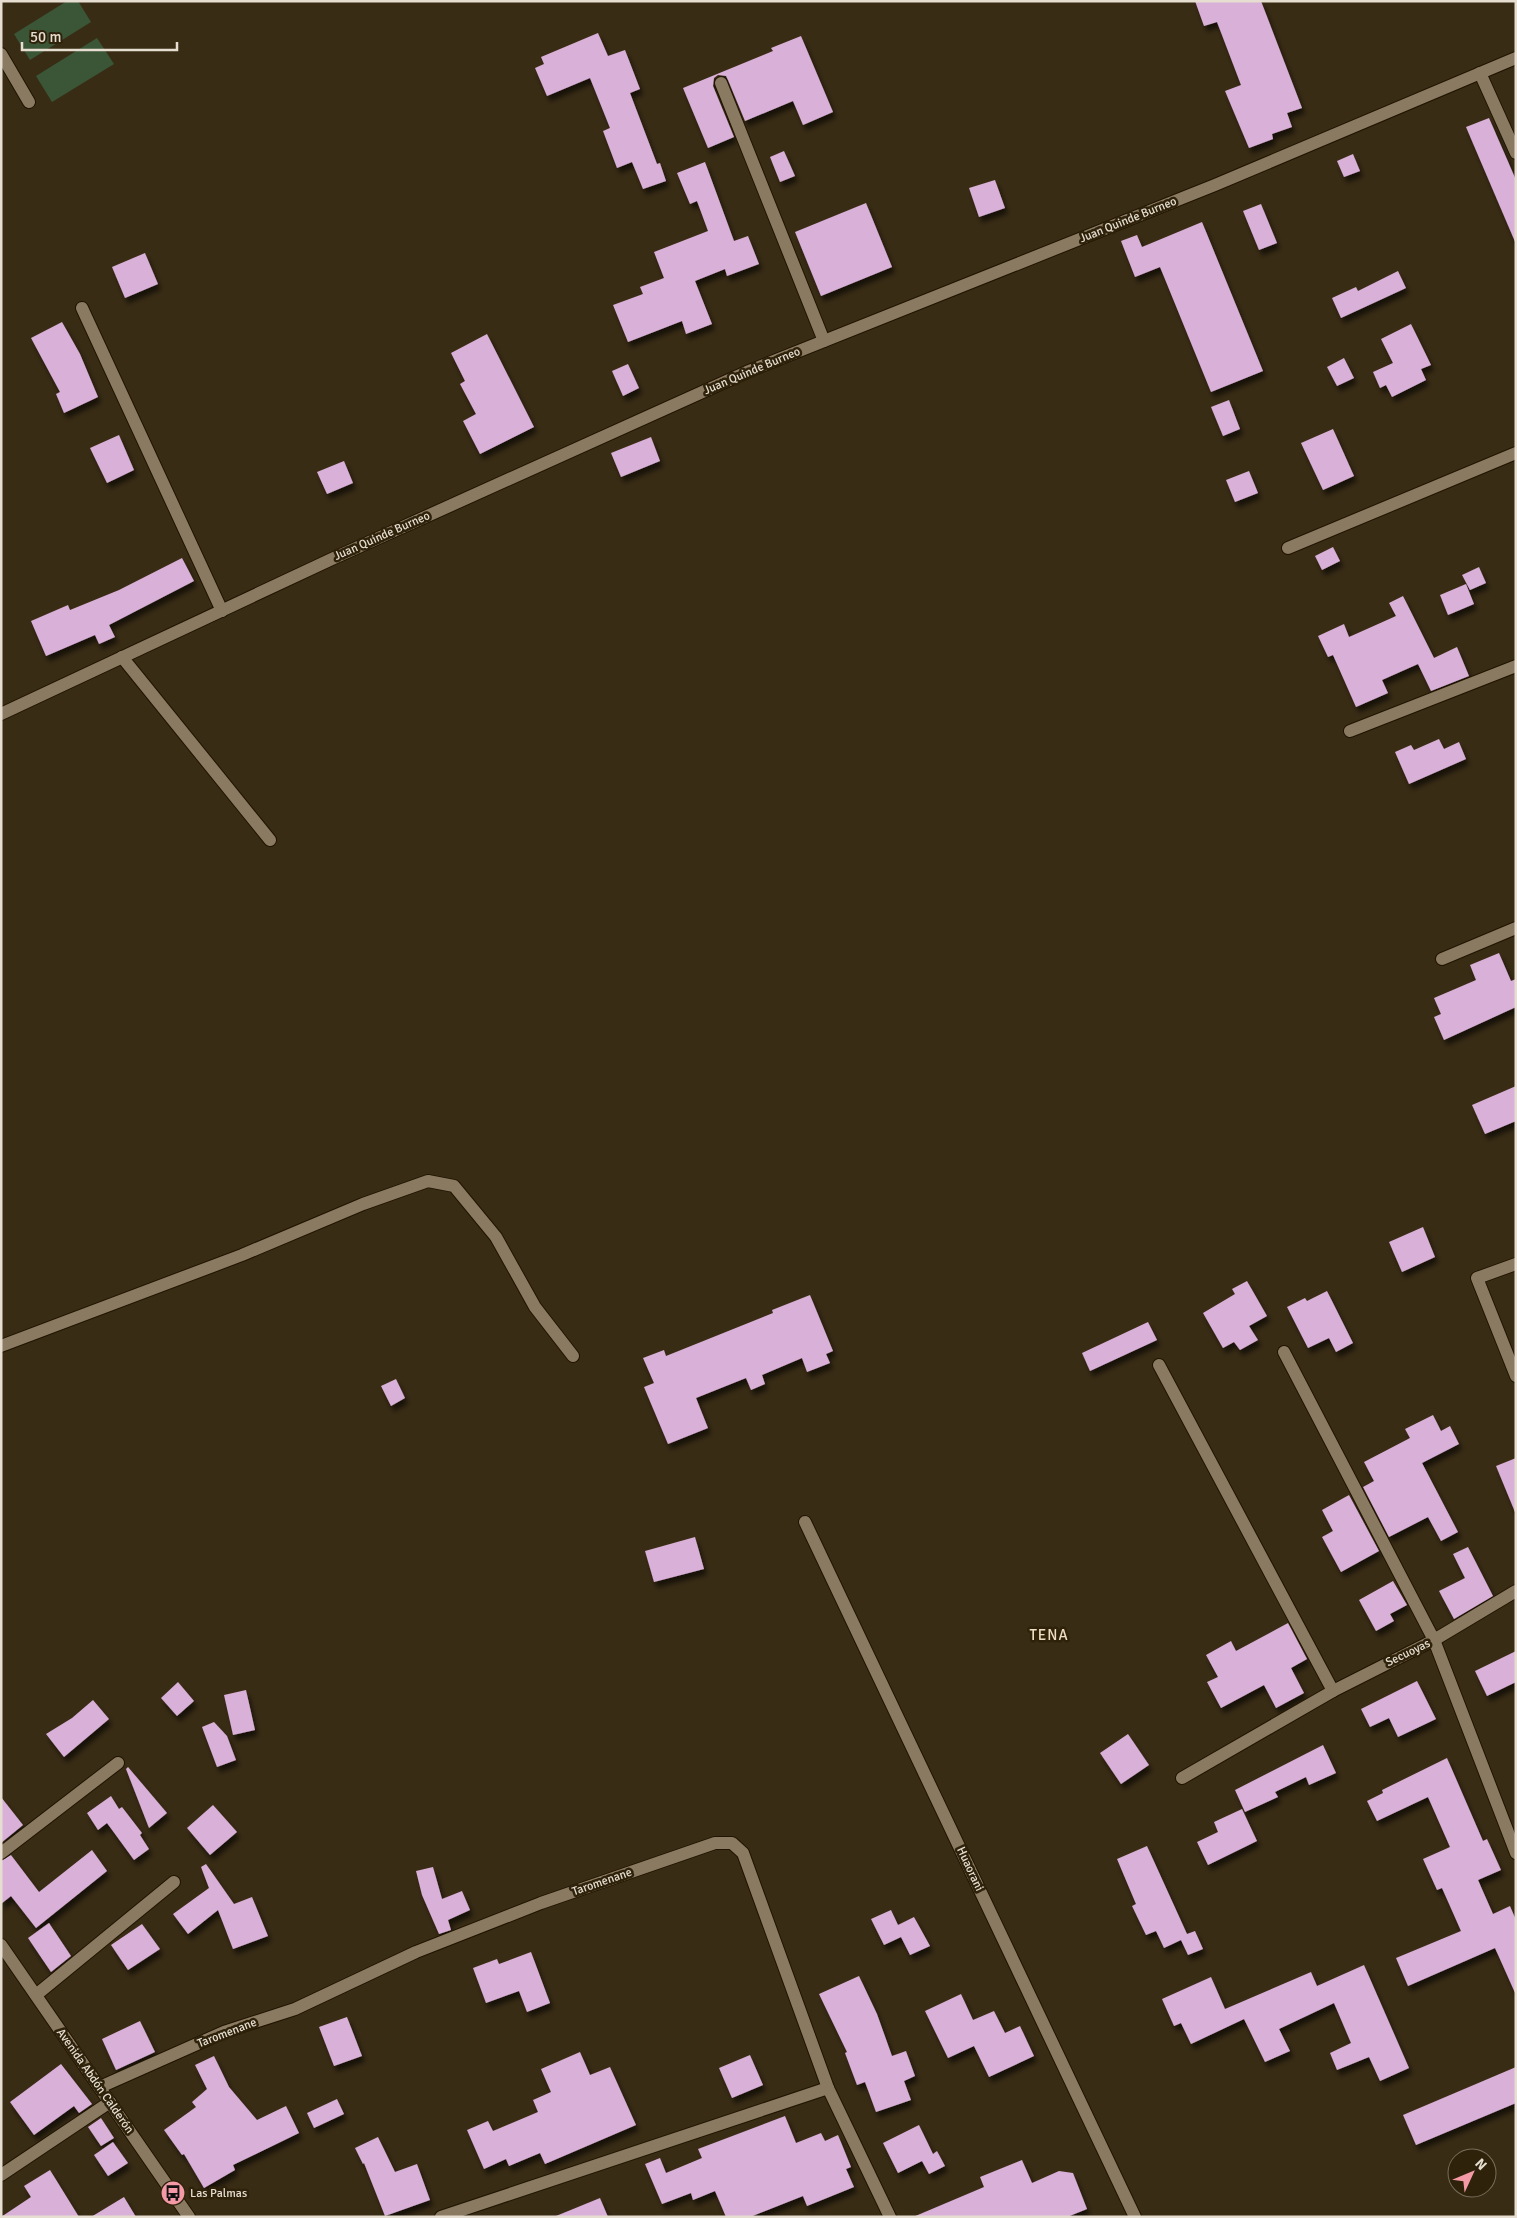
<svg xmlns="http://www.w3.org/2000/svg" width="1517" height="2218" font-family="Signika,sans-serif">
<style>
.green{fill:#3b5537}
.building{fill:#d9b0d8;filter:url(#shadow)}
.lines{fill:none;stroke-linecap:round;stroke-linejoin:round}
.pedestrian-casing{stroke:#201401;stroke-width:14}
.minor-casing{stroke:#201401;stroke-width:14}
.tertiary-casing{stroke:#201401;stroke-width:14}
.pedestrian{stroke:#897a61;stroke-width:12}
.minor{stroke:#897a61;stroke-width:12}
.tertiary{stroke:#897a61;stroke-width:12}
.labels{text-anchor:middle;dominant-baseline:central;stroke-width:5;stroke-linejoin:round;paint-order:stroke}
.street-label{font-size:12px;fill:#e6ded0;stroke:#2f220b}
.poi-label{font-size:12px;fill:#e6ded0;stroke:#2f220b;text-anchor:start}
.quarter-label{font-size:15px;letter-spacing:1px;fill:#eeddc2;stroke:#2f220b}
</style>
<defs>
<filter id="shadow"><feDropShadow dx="3" dy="5.5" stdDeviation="2.5" flood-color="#0009"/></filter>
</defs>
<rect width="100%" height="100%" fill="#392c15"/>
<g class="green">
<polygon points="67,1 78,1 91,22 30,60 14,34"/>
<polygon points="97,38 114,64 52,102 36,76"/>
</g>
<g class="building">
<polygon points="1195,1 1261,1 1302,108 1287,113 1292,127 1272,134 1273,139 1249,148 1225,91 1241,85 1217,22 1204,26"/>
<polygon points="598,33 608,56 625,50 640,89 630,93 657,164 660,163 666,181 643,189 632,162 617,168 603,131 610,128 590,78 547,96 535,68 544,64 541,57"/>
<polygon points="801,36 833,112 803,125 793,101 745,121 728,80 726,76 718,75 714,78 713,86 734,137 708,148 683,88 773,51 771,48"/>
<polygon points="1489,118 1516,180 1516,244 1466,127"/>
<polygon points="784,151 795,176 780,182 770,157"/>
<polygon points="1353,154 1360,171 1344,177 1337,161"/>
<polygon points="705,162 734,241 748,236 759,264 727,276 725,269 695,281 712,324 686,334 682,321 628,342 613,305 643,294 640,287 664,278 654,252 708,231 697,201 690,204 677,173"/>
<polygon points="995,180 1005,208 979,217 969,188"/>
<polygon points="866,203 892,267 821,296 795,232"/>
<polygon points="1261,204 1277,243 1259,250 1243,211"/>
<polygon points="1202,222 1263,371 1211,392 1160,267 1135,277 1121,241 1137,235 1142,247"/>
<polygon points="145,253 158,284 125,298 112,267"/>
<polygon points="1398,271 1406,288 1341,318 1332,298 1356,287 1358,291"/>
<polygon points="62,322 80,354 98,397 64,413 56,394 60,392 31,338"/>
<polygon points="1411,324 1431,365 1421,369 1426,380 1392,397 1386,385 1380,388 1373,372 1393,363 1381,339"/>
<polygon points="487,334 534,427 480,454 463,421 476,414 460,384 465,381 451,353"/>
<polygon points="1344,358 1354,378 1337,386 1327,367"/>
<polygon points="628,364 639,388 623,396 612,371"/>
<polygon points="1229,400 1240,429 1223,436 1211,407"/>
<polygon points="1333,429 1354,476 1323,490 1301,443"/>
<polygon points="119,435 134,470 107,483 90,448"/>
<polygon points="651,437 660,461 621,477 611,453"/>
<polygon points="344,461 353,483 327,494 317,472"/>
<polygon points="1249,471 1258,493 1235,502 1226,480"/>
<polygon points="1333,547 1340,561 1322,570 1315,556"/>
<polygon points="182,558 194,581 109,625 115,637 99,644 95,635 46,656 31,621 68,605 70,610 119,590"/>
<polygon points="1479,567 1486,583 1470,590 1462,575"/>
<polygon points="1466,584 1474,604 1448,615 1440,595"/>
<polygon points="1403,596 1434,658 1457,647 1469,676 1431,691 1418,664 1382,680 1388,693 1356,707 1333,655 1328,657 1318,636 1344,624 1349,637 1396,616 1389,603"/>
<polygon points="1439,739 1444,749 1459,742 1466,759 1409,784 1395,752 1411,745 1414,750"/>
<polygon points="1499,953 1511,981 1516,979 1516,1007 1444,1040 1434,1017 1441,1014 1434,998 1476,980 1470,965"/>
<polygon points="1516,1086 1516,1121 1485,1134 1472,1105"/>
<polygon points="1423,1227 1435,1257 1402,1272 1389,1242"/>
<polygon points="1247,1281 1267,1316 1249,1326 1258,1340 1240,1350 1234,1342 1223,1348 1203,1313 1235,1294 1232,1289"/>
<polygon points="1327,1291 1353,1343 1336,1352 1329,1338 1308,1348 1287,1307 1305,1298 1307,1301"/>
<polygon points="810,1295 833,1351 826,1354 830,1363 807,1372 802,1358 762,1375 765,1384 751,1390 746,1378 696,1398 708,1428 668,1444 644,1387 654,1383 643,1358 664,1350 666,1356 773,1313 772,1310"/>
<polygon points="1148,1322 1157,1340 1090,1371 1082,1353"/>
<polygon points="396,1379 405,1398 391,1406 381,1386"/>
<polygon points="1433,1415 1441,1431 1450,1426 1459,1444 1422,1463 1458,1532 1441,1541 1428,1517 1389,1537 1363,1487 1374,1481 1364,1462 1410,1438 1405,1429"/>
<polygon points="1516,1458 1516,1512 1515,1512 1496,1466"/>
<polygon points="1349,1495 1379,1551 1341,1572 1322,1537 1333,1531 1322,1510"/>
<polygon points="695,1537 704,1569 654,1582 645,1551"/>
<polygon points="1468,1547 1493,1596 1454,1619 1439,1591 1465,1578 1453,1554"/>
<polygon points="1393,1581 1407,1605 1390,1614 1394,1621 1376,1631 1359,1600"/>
<polygon points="1288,1623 1307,1659 1291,1668 1304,1693 1276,1708 1264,1685 1221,1708 1207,1682 1218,1677 1206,1655 1231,1641 1236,1651"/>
<polygon points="1516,1651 1516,1682 1487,1696 1475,1671"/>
<polygon points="1417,1681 1436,1719 1398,1737 1389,1718 1370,1727 1361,1709"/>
<polygon points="178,1682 194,1701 177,1716 161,1698"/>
<polygon points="246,1690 255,1730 233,1735 224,1695"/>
<polygon points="93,1700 109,1719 64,1757 46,1734 72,1718"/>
<polygon points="214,1722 227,1736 236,1760 217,1767 202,1727"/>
<polygon points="1128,1734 1149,1765 1121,1784 1100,1753"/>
<polygon points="1323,1745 1336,1773 1309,1785 1306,1777 1275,1792 1278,1797 1245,1812 1235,1790"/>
<polygon points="1447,1758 1483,1841 1487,1839 1501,1870 1478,1880 1493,1914 1510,1906 1516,1920 1516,1995 1495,1948 1408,1986 1396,1958 1461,1931 1442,1888 1437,1890 1423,1859 1450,1847 1428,1797 1377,1821 1367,1801 1383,1793 1382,1790"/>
<polygon points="128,1767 167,1813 149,1828 126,1769"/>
<polygon points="111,1796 119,1809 122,1807 142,1833 140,1835 149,1849 134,1860 107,1823 98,1830 87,1813"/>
<polygon points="1,1797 23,1825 1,1843"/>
<polygon points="213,1805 237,1832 210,1855 187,1828"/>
<polygon points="1242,1809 1257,1841 1208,1865 1197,1842 1218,1832 1214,1822"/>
<polygon points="1147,1846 1187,1934 1195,1931 1203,1949 1188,1955 1181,1940 1164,1948 1156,1931 1146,1935 1132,1906 1136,1904 1117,1859"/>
<polygon points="92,1850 107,1871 36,1928 11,1896 1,1904 1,1861 11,1855 39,1892"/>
<polygon points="206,1864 234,1904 252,1897 268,1936 233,1949 218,1910 188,1934 173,1914 209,1888 201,1867"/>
<polygon points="433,1867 442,1899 462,1891 470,1910 448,1920 451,1930 439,1934 422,1895 416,1871"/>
<polygon points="891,1910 898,1925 914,1917 930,1946 910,1955 901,1937 884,1945 871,1919"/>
<polygon points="49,1923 71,1956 51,1972 28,1938"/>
<polygon points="142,1924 160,1949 128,1970 111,1945"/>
<polygon points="531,1952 550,2003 527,2012 519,1991 486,2003 473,1968 497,1959 499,1964"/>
<polygon points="1364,1965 1409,2068 1380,2081 1369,2057 1337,2070 1330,2053 1351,2043 1334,2003 1279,2029 1290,2051 1265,2062 1244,2019 1191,2044 1181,2023 1174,2026 1162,1999 1211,1977 1225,2009 1311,1972 1317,1986"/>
<polygon points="859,1976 877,2014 892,2056 906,2051 915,2076 904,2081 911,2100 876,2112 865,2082 857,2085 845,2053 847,2052 819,1994"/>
<polygon points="961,1994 973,2020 994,2011 1005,2033 1020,2026 1034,2056 989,2077 974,2046 948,2058 925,2011"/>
<polygon points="347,2017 362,2056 334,2066 319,2027"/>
<polygon points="140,2021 155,2052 116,2070 102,2039"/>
<polygon points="580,2052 590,2075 610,2067 636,2125 545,2164 540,2153 509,2166 506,2159 484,2169 467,2130 488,2121 493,2131 538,2112 533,2100 551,2092 541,2069"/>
<polygon points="750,2055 763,2085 732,2098 719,2068"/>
<polygon points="214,2056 229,2087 257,2120 286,2106 299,2133 233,2165 235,2170 204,2188 184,2154 182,2155 164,2130 196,2107 192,2102 207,2089 195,2065"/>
<polygon points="61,2064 92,2104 79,2113 74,2106 34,2135 10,2102"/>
<polygon points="1516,2067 1516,2103 1416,2145 1403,2115"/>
<polygon points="337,2099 344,2114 314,2128 307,2113"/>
<polygon points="785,2116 796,2143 821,2133 825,2141 838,2135 851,2167 846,2169 854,2187 807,2206 803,2196 750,2217 726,2217 715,2191 693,2200 691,2193 662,2204 645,2164 660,2158 666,2173 702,2158 698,2149"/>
<polygon points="101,2118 114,2138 101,2146 88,2127"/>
<polygon points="919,2125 933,2154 937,2151 945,2166 929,2174 922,2161 898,2173 883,2143"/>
<polygon points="378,2137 395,2172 417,2164 430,2200 385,2216 364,2163 363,2164 355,2148"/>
<polygon points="113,2142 128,2163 108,2176 94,2155"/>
<polygon points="1022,2160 1032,2183 1059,2171 1073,2173 1087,2209 1067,2217 913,2217 984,2187 980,2177"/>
<polygon points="50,2170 79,2217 1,2217 31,2197 24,2186"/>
<polygon points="124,2197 136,2217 91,2217"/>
<polygon points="600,2198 608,2217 556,2217 556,2216"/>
</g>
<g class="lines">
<defs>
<polyline id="pedestrian" points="1,54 29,102"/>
<g id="minor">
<polyline points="1480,73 1516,153"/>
<polyline points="721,83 824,341"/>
<polyline points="82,308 222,611"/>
<polyline points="1288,548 1516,453"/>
<polyline points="122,657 270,840"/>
<polyline points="1,714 334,558 749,371 1215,185 1516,58"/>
<polyline points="1350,731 1516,666"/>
<polyline points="1442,959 1516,928"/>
<polyline points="1516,1264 1477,1278 1516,1376"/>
<polyline points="1,1346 242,1255 363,1204 428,1181 454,1186 496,1237 535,1307 573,1356"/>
<polyline points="1284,1352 1434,1640 1516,1591"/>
<polyline points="1159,1365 1333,1691"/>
<polyline points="805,1522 1135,2217"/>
<polyline points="1182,1778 1333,1691 1434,1640 1516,1853"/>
<polyline points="1,1853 118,1763"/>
<polyline points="36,1995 174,1882"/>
<polyline points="100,2087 224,2032 295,2009 416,1952 541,1903 715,1843 732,1843 743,1853 828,2088 890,2217"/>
<polyline points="1,2175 110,2102"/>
<polyline points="441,2217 828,2088"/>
</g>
<polyline id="tertiary" points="1,1945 189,2217"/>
</defs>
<use href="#pedestrian" class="pedestrian-casing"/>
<use href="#minor" class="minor-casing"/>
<use href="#tertiary" class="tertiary-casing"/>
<use href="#pedestrian" class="pedestrian"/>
<use href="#minor" class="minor"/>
<use href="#tertiary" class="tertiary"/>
</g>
<defs>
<symbol id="bus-disc" viewBox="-11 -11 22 22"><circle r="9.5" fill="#f49aa6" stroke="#2f220b"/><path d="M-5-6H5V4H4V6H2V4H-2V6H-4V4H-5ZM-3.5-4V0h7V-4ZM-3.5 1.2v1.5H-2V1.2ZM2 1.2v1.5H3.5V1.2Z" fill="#111"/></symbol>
</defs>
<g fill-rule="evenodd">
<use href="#bus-disc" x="159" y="2179" width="28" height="28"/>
</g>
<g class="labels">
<g class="street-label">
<text transform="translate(1128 220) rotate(-22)">Juan Quinde Burneo</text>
<text transform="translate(752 371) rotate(-23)">Juan Quinde Burneo</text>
<text transform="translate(382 536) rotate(-24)">Juan Quinde Burneo</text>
<text transform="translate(1408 1653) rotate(-26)">Secuoyas</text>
<text transform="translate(970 1869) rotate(65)">Huaorani</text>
<text transform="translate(602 1882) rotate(-19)">Taromenane</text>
<text transform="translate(227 2033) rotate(-21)">Taromenane</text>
<text transform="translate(95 2081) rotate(55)">Avenida Abdón Calderón</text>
</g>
<g class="poi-label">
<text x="190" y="2193">Las Palmas</text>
</g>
<g class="quarter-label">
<text x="1049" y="1635">TENA</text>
</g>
</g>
<rect width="1517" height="2218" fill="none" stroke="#e6ded0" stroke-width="5"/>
<g transform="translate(1472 2173) rotate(46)"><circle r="24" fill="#2f220b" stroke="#786d5a"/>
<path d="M0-4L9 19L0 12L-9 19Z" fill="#f49aa6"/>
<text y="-8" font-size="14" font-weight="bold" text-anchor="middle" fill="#e6ded0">N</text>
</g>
<path d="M22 42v8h155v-8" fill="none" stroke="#e6ded0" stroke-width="2.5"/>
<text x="30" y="42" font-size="15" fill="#e6ded0" stroke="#2f220b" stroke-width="4" paint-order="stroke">50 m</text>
</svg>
